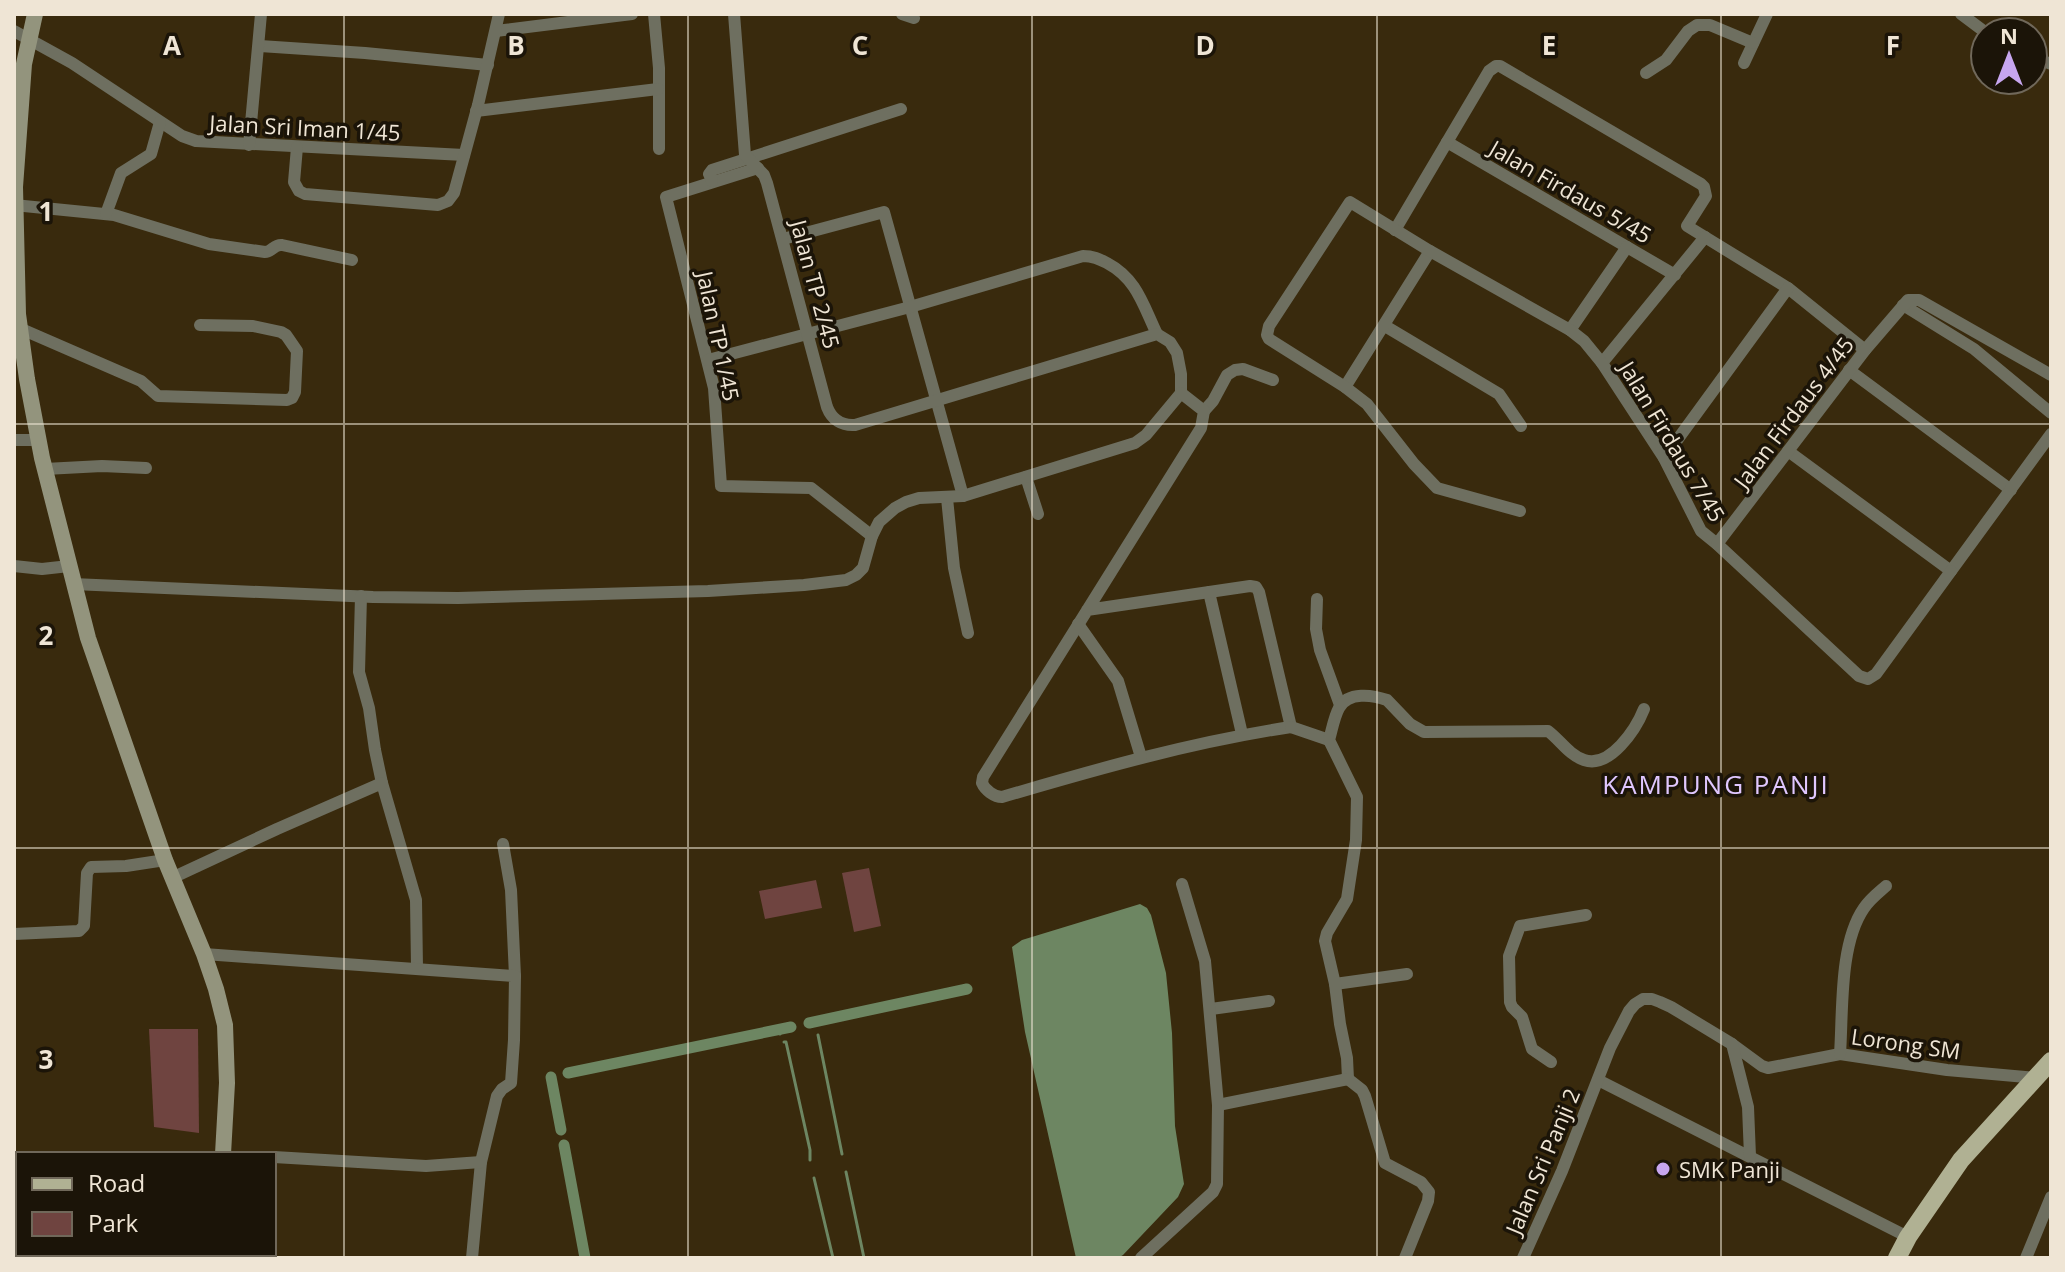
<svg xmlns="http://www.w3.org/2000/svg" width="2065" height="1272" font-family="'Open Sans',sans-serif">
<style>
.green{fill:#6f4440}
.water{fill:#6d8662}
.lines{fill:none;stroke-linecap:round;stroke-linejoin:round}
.stream{stroke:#6d8662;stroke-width:3}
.canal{stroke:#6d8662;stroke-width:11}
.minor{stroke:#6e6f60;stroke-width:12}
.secondary{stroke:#93947d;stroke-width:16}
.primary{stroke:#b0b193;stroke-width:18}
.grid{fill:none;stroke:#efe5d5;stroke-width:2;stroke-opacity:0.55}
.poi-dot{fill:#c7a6ef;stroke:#1b1408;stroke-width:3}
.labels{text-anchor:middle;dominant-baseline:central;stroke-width:7;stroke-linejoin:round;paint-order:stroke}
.street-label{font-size:22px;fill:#efe5d5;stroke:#1b1408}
.poi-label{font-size:22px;fill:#efe5d5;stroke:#1b1408;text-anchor:start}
.quarter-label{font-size:26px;letter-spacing:2px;fill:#e0c7ff;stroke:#1b1408}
.grid-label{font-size:26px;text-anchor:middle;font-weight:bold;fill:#efe5d5;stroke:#1b1408;stroke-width:7;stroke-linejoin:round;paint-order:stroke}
</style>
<rect width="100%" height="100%" fill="#392a0d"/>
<g class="green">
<polygon points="869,868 881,926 854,932 842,873"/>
<polygon points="816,880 822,908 765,919 759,891"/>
<polygon points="149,1029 198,1029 199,1133 154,1127"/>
</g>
<polygon class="water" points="1140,904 1147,908 1151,915 1166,973 1172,1033 1175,1126 1184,1184 1178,1197 1123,1255 1118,1258 1076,1258 1025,1032 1012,947 1022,940"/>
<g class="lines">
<g class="stream">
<polyline points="779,1029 780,1034"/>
<polyline points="818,1035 842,1154"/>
<polyline points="784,1042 786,1042 810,1150 810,1160"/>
<polyline points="846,1172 864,1258"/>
<polyline points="814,1178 833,1258"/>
</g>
<g class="canal">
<polyline points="809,1023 967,989"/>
<polyline points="568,1073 791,1027"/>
<polyline points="551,1077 561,1130"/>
<polyline points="564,1145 585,1258"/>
</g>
<g class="minor">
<polyline points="654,14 659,68 659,149"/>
<polyline points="902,14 914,18"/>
<polyline points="1961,14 1985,32"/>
<polyline points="14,31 72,63 182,136 196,141 464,155"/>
<polyline points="496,31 632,14"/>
<polyline points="260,46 365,53 488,65"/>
<polyline points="2033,57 2051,64"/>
<polyline points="1744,63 1767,14"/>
<polyline points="1646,73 1666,60 1688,31 1697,25 1710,25 1753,43"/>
<polyline points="476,111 658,89"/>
<polyline points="1447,142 1675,275"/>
<polyline points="249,145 261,14"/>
<polyline points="297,147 294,182 299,191 305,194 438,205 448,201 454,193 478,105 499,14"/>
<polyline points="758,168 666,197 714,388 721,486 811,488 872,536"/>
<polyline points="712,181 709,174 712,170 901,109"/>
<path d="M14 205 114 215 209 244 265 252C272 252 274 244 282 245L352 260"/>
<polyline points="106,214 121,173 151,154 160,122"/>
<polyline points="1395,230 1489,71 1496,66 1500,66 1701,184 1704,187 1706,196 1687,226 1788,288 1865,350"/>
<polyline points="783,239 884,212 963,496"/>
<polyline points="1903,305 1974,349 2051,413"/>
<polyline points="1385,326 1499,394 1521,426"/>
<polyline points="19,328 141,381 158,396 287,400 292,398 295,392 297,351 286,335 281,332 253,326 200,325"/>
<polyline points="1570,330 1627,247"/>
<path d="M708 360 910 307 1083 256C1093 256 1099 259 1107 263 1137 279 1143 305 1157 334"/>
<polyline points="1602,363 1705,237"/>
<polyline points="1849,370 2011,490"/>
<polyline points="1345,387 1430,251"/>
<polyline points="1204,411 1213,401 1227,375 1235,370 1243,369 1273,380"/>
<polyline points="14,440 39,440"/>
<polyline points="1788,451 1951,571 2051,434"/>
<polyline points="1664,458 1788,288"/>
<polyline points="45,469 102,466 146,468"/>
<polyline points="1026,477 1038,514"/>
<polyline points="947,498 954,568 968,633"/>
<polyline points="1520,511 1437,488 1414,464 1367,404 1345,387 1269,339 1267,335 1269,326 1350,202 1430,251 1570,330 1584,341 1602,363 1664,458 1701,531 1717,544 1859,676 1868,679 1876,674 1951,571"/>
<polyline points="1717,544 1865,350 1908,300 1919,300 2051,375"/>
<polyline points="14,566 42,569 69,566"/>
<path d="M73 584 373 597 458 598 708 591 804 585 846 580 856 575 863 568 872 536 879 522 895 508 906 502 919 498 963 496 1135 443 1146 435 1181 393V374L1177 353 1170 342 1157 334 855 425C842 426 832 420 827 407L767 183 764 175 745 155 734 14"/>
<polyline points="1209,592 1242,734"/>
<polyline points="361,596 359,672 369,708 375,750 382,783"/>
<polyline points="1317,599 1316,629 1320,650 1340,705"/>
<path d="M1087 610 1250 586 1256 587 1259 592 1291 727C1192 742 1097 769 1002 797 994 797 985 790 982 783L983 777 1201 428 1204 411 1181 393"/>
<polyline points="1078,624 1118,681 1141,757"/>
<polyline points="1291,727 1329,740"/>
<polyline points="503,844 511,890 515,976"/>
<polyline points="174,877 277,829 382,783 416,900 417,968"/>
<polyline points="14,934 79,931 84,926 87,873 91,867 126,866 165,860"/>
<polyline points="204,954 515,976 514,1040 511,1083 502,1089 497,1096 481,1162 472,1258"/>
<polyline points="1335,984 1407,974"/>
<polyline points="1211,1009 1269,1001"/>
<polyline points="1732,1044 1762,1066 1768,1068 1840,1054 1947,1070 2036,1078"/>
<path d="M1840 1054C1843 1011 1839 944 1864 908 1870 899 1878 893 1886 886"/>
<polyline points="1551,1062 1532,1049 1522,1017 1512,1007 1510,1002 1509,956 1520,926 1586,915"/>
<path d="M1348 1079 1347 1058 1340 1024 1335 984 1325 941 1327 933 1347 899 1356 840 1357 797 1329 740C1332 730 1334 717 1339 708 1348 691 1373 695 1387 700L1410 724 1424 732 1548 731C1560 740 1569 755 1584 760 1610 769 1636 729 1644 709"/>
<polyline points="1598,1080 1908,1237"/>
<polyline points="1218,1105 1348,1079 1362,1090 1365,1096 1385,1163 1421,1182 1429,1192 1428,1201 1405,1258"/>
<polyline points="274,1157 426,1166 481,1162"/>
<polyline points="14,1190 18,1190"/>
<polyline points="1141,1258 1213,1192 1217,1184 1218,1105 1205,961 1182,884"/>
<polyline points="1523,1258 1562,1171 1610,1048 1629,1011 1635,1004 1643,999 1652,999 1660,1002 1671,1007 1732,1044 1748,1107 1750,1156"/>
<polyline points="2026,1258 2051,1197"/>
</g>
<g class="secondary">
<polyline points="35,14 24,64 15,187 18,314 27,379 42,458 88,638 165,860 204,954 216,989 225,1025 227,1083 223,1154"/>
<polyline points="215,1258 215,1254"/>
</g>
<polyline class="primary" points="1897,1258 1908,1237 1961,1160 2051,1061"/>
</g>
<path class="grid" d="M344 14V1258M688 14V1258M1032 14V1258M1377 14V1258M1721 14V1258M14 424H2051M14 848H2051"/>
<circle class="poi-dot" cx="1663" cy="1169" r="8"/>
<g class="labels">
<g class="street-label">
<text transform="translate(305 127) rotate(3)">Jalan Sri Iman 1/45</text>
<text transform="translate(1571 191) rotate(30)">Jalan Firdaus 5/45</text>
<text transform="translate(816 284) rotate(75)">Jalan TP 2/45</text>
<text transform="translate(719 336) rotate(78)">Jalan TP 1/45</text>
<text transform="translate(1793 412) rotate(-53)">Jalan Firdaus 4/45</text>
<text transform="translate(1673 441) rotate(59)">Jalan Firdaus 7/45</text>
<text transform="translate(1906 1043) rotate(8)">Lorong SM</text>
<text transform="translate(1542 1161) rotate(-67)">Jalan Sri Panji 2</text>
</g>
<g class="poi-label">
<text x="1679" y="1169">SMK Panji</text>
</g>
<g class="quarter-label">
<text x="1716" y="784">KAMPUNG PANJI</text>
</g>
</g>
<g class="grid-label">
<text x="172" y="55">A</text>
<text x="516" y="55">B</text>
<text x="860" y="55">C</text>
<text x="1205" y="55">D</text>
<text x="1549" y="55">E</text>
<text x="1893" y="55">F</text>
<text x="46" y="221">1</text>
<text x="46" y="645">2</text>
<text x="46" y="1069">3</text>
</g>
<rect width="2065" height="1272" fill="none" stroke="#efe5d5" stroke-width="32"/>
<rect x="16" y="1152" width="260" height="104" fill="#1b1408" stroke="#70685a" stroke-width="2"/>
<rect x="32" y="1178" width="40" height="12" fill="#b0b193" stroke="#70685a" stroke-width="2"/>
<text x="88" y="1192" font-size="24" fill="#efe5d5">Road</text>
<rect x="32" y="1212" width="40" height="24" fill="#6f4440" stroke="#70685a" stroke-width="2"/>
<text x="88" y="1232" font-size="24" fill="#efe5d5">Park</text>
<g transform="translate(2009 56)"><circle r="38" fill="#1b1408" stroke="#70685a" stroke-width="2"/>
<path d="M0-6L14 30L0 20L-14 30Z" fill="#c7a6ef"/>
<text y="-12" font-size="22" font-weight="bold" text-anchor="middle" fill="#efe5d5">N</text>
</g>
</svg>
